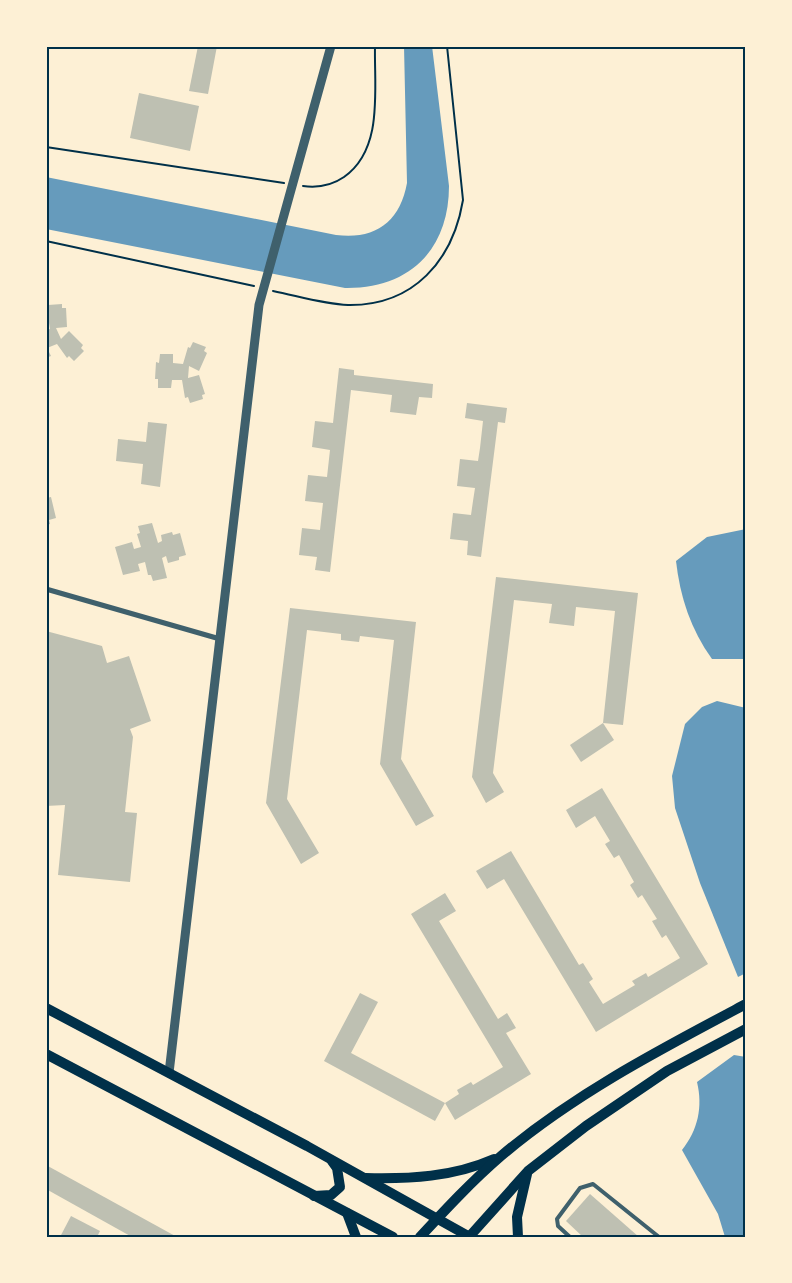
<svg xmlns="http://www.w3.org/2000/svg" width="792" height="1283" font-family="'Noto Sans',sans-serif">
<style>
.water{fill:#669bbc}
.building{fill:#bec0b2}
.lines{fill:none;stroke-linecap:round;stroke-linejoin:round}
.path{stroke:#003049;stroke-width:2}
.service{stroke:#3f606c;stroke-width:4}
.minor{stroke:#3f606c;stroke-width:5}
.tertiary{stroke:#3f606c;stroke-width:9}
.secondary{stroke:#003049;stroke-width:10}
.neatline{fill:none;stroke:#003049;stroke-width:2}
</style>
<rect width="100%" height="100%" fill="#fdf0d5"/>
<g class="water">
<path d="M404 46H432L449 186C449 250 409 289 345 288L46 229V177L336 235C375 240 400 222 407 183Z"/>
<path d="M746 529V659H712C691 630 680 597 676 561L707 537Z"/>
<polygon points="717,701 746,708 746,973 738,977 700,883 675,808 672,776 685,724 702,707"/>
<path d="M734 1055 746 1057V1237H725L718 1214 682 1150C698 1130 703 1107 697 1082Z"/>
</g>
<g class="building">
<polygon points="198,46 217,46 208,94 189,91"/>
<polygon points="139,93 199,106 190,151 130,138"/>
<polygon points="62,304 62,308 66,308 67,327 56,328 61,339 69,331 83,345 81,348 84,351 74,361 69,356 67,358 57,344 47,348 51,356 46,358 46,330 50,329 49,323 47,323 48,305"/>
<polygon points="193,342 206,347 204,351 207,353 199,371 189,366 188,378 199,375 205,394 202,395 203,399 190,403 188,397 185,398 182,380 172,380 171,388 158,388 158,379 155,379 156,362 159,363 160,354 173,354 173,363 183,364 188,347 190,348"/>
<polygon points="339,368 354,370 354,375 433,384 432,398 419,397 416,415 390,412 392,395 351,390 330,572 315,570 317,557 299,555 302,528 320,530 323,503 305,501 308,475 327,477 330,450 312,447 315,421 333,423"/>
<polygon points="467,403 507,408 505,423 498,422 481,557 467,555 468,541 450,539 453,513 471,515 473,501 475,488 457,486 460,459 478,461 480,448 483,421 465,418"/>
<polygon points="148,422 167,424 160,487 141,484 143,464 116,461 118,439 146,442"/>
<polygon points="51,497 56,518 49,520 50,524 46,525 46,498"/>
<polygon points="152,523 158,543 162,541 161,535 172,532 173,535 180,533 186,555 179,557 179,560 168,563 166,556 162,558 167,578 153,581 151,575 148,575 145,562 138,564 140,571 123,575 115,547 132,542 134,549 141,547 137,534 140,533 138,526"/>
<polygon points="496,577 638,593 623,725 603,723 615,611 576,607 574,626 549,623 552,604 514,600 493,773 504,792 486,803 472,777"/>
<polygon points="290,608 416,622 401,759 434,816 416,826 380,764 394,640 360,636 359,642 341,640 341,634 307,630 287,799 319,853 301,864 266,803"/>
<polygon points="46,631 102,646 107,663 129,656 151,721 130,729 133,737 125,812 137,813 130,882 58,875 65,805 46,806"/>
<polygon points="603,723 614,740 581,762 570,745"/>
<polygon points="602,788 708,964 596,1032 504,879 487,889 476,871 511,851 579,965 583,963 593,979 589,982 603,1004 635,985 632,981 646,973 648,977 680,958 666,935 662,938 652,921 657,919 642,895 638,898 630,885 634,882 619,855 614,858 605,844 610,841 595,816 576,828 566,810"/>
<polygon points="445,893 456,911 439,921 498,1019 507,1013 516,1028 506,1033 531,1074 455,1120 445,1103 459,1094 457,1090 471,1082 473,1085 503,1067 411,914"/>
<polygon points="360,993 378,1002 351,1053 445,1103 435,1121 324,1061"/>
<polygon points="46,1165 177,1237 132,1237 46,1189"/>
<polygon points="590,1194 639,1237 583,1237 566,1221"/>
<polygon points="71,1216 100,1231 97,1237 60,1237"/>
</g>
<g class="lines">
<g class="path">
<polyline points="46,147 284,183"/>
<path d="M303 186C318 188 331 186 344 177 384 149 374 89 375 46"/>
<polyline points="46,241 254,286"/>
<path d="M273 291C298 296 323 304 348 305 414 306 453 260 463 200L447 46"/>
</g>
<polyline class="service" points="570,1237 558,1226 557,1219 580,1188 593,1184 659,1237"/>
<polyline class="minor" points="46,589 220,639"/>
<polyline class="tertiary" points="169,1073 259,305 331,46"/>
<g class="secondary">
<polyline points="46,1008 307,1146 470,1237"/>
<polyline points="46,1054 393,1237"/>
<path d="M366 1178C410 1179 453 1177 494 1159"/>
<polyline points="314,1196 331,1195 340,1187 337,1168 332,1161"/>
<polyline points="347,1213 356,1237"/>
<path d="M420 1237C446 1209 472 1181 501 1156 574 1094 661 1049 746 1004"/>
<polyline points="469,1237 528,1171 586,1126 667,1071 746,1029"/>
<polyline points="518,1237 517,1217 527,1174"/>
</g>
</g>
<rect width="792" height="1283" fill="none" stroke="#fdf0d5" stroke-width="95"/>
<rect x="48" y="48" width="696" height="1188" class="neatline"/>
</svg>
